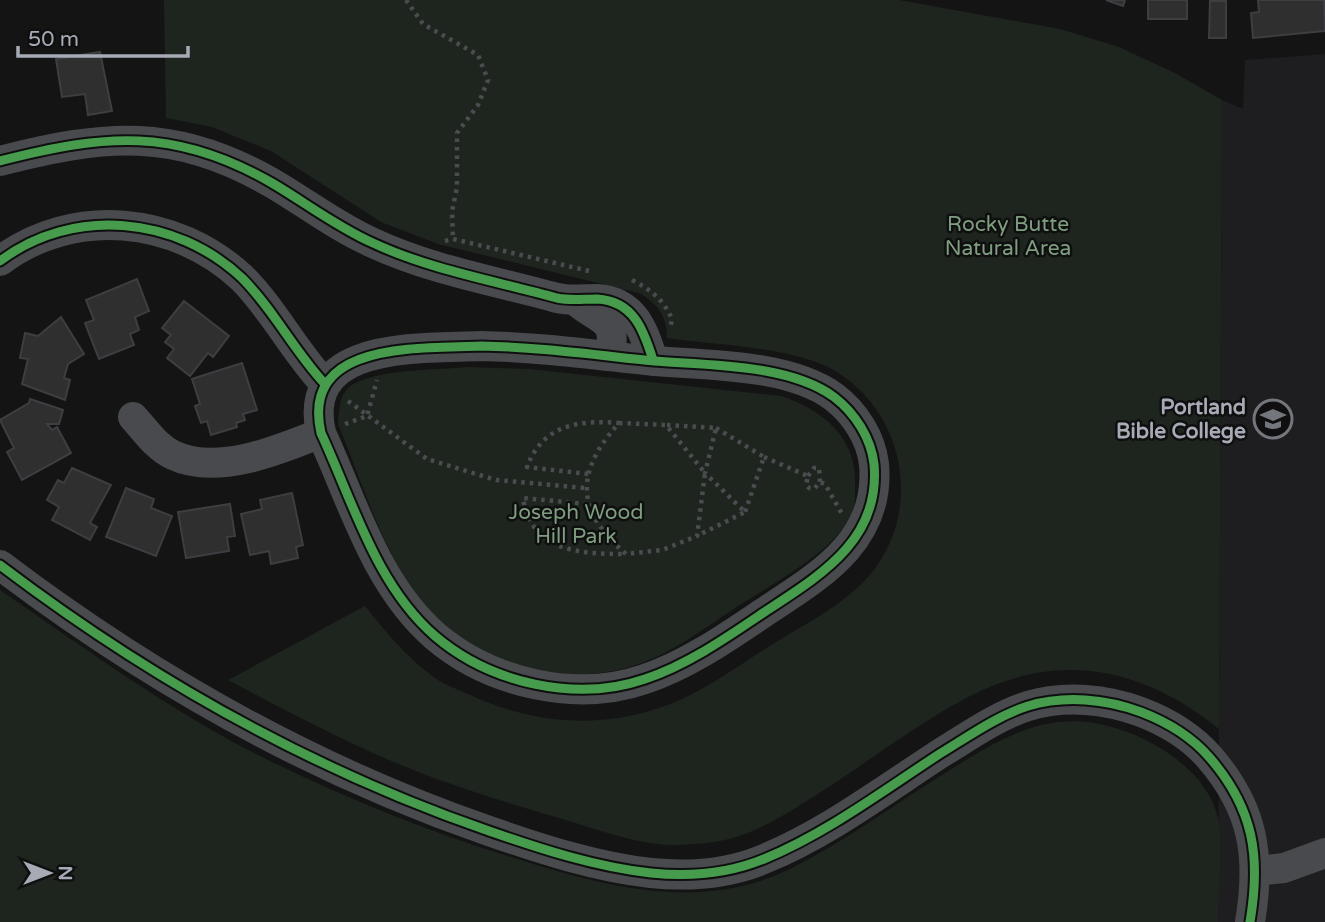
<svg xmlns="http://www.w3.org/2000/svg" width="1325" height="922" font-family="'Varela Round',sans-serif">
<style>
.built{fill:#1e1e20}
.green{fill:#1e251f}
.building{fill:#2f2f30;stroke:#3d3e41;stroke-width:2}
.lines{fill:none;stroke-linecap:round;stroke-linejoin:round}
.path{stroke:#4a4c4f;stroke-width:4.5;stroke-dasharray:3.5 5;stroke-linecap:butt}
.minor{stroke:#494a4d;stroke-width:30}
.cycleway-casing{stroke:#0f0f10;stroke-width:13}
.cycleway{stroke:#469c4c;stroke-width:9}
.labels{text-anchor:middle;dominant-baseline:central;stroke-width:5;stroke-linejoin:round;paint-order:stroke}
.park-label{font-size:21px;fill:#7f9e80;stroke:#0f0f10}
.poi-label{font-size:21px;font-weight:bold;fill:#a7abb5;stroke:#0f0f10;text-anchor:end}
</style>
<rect width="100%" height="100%" fill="#141415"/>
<polygon class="built" points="1325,54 1325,922 1218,922 1222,100 1243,109 1245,60"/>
<g class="green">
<path d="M164 0H899L1060 29 1119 47 1175 73 1222 100 1219 729C1154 676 1078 653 997 684 944 704 878 755 830 786 797 807 766 829 729 839 714 843 696 844 680 845 647 847 601 831 569 821 508 803 447 785 389 760 334 736 281 708 228 680L365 606C386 632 407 658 435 678 444 685 457 689 468 694 536 726 612 731 682 699 712 685 740 665 768 647 796 629 831 612 856 589 924 529 913 420 837 372 797 347 715 345 667 338 667 316 658 304 639 293L438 244 381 222 271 151 212 127 166 118Z"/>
<path d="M467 367 529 369 781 396C820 409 855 435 855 480 855 490 856 503 852 512 838 551 768 586 735 608 702 630 671 654 633 666 551 691 456 656 409 584 378 537 360 477 338 424 339 413 339 396 348 388 369 369 438 370 467 367Z"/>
<path d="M0 590C83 647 166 708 256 754 338 795 423 830 511 857 603 886 699 914 792 868 840 844 885 811 931 782 981 751 1031 713 1094 723 1142 731 1206 766 1218 818 1223 840 1218 896 1218 922H0Z"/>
</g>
<g class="building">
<polygon points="1106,0 1125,0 1123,6"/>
<rect x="1148" y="0" width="39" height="19"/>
<polygon points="1258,0 1324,0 1325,31 1253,38 1251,13 1259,12"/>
<polygon points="1210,1 1226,1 1226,38 1209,38"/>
<polygon points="100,52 112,111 88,115 85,94 62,97 56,59"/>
<polygon points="137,279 149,311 135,317 139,330 130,334 134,345 99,359 85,323 94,320 86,300"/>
<polygon points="184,301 229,336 213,357 208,353 190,376 167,358 174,349 165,342 171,335 162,328"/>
<polygon points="61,317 84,354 68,364 64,378 70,380 65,400 22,384 28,359 20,358 25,333 38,336"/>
<polygon points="242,363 257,410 243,414 245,420 236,423 237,427 211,435 207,421 201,423 195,406 200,404 192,379"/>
<polygon points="30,399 63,410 59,424 47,424 52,430 57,427 71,453 22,480 7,452 14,448 0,420 29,403"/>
<polygon points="72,468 111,485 90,523 97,527 90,540 52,520 59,507 47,500 58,480 64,483"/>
<polygon points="126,488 154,499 151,508 172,516 156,556 106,537"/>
<polygon points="292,493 303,545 296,547 298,558 271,564 269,551 250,555 241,514 262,509 260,500"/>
<polygon points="230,504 235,536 227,537 229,551 186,558 178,512"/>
</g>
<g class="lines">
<g class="path">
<polyline points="406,0 423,24 478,55 488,80 478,105 457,133 457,187 452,212 453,239"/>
<polyline points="445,241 453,239 593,272"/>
<path d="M632 280C651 290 663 299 672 319L670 329"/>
<polyline points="348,401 427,459 496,480 585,488"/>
<path d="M619 423 666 425 705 473 697 536 662 550 626 554C575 510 575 472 619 423Z"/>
<polyline points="345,424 367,416 377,380"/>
<polyline points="667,425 716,428 705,473 745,512 697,536"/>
<polyline points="716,428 764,457 745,512"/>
<polyline points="764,457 808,476 806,485 809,488 814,489 820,482 825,484 842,514"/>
<path d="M588 474 527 467C543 424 579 420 619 423"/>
<polyline points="808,476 814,468 819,468 820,482"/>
<path d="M587 504 523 498C531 552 581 554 625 554"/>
</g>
<g class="minor">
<path d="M0 161C105 134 175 127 272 183 306 203 337 227 373 243 431 270 496 281 557 298 571 301 582 299 597 299 634 301 644 331 653 360"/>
<path d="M0 261C73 206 176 216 242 278 274 310 294 351 325 384"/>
<path d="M577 302C601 322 619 318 609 356"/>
<path d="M481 346C539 347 596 355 654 361 707 365 790 364 834 397 855 413 871 438 874 464 881 541 819 576 763 613 726 638 687 665 645 679 576 703 490 683 435 636 376 585 353 502 321 433 300 340 421 349 481 346Z"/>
<path d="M133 417C145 430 156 447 173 455 217 476 279 450 321 433"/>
<path d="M0 565C149 678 312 770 489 831 541 849 596 867 651 873 690 877 728 874 764 859 827 833 884 790 941 753 969 736 997 716 1028 706 1065 695 1106 699 1141 712 1167 722 1192 737 1210 758 1254 809 1261 857 1250 922"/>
<polyline points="1256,871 1284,868 1325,853"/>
</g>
<defs>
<g id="cycleway">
<path d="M0 161C105 134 175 127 272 183 306 203 337 227 373 243 431 270 496 281 557 298 571 301 582 299 597 299 634 301 644 331 653 360"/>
<path d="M0 261C73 206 176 216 242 278 274 310 294 351 325 384"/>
<path d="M481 346C539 347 596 355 654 361 707 365 790 364 834 397 855 413 871 438 874 464 881 541 819 576 763 613 726 638 687 665 645 679 576 703 490 683 435 636 376 585 353 502 321 433 300 340 421 349 481 346Z"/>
<path d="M0 565C149 678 312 770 489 831 541 849 596 867 651 873 690 877 728 874 764 859 827 833 884 790 941 753 969 736 997 716 1028 706 1065 695 1106 699 1141 712 1167 722 1192 737 1210 758 1254 809 1261 857 1250 922"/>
</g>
</defs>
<use href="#cycleway" class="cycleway-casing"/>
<use href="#cycleway" class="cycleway"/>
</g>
<defs>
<symbol id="university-ring" viewBox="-11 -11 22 22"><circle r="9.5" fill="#0f0f10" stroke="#74767d" stroke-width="1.5"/><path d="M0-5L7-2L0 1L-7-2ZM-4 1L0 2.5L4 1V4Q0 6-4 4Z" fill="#74767d"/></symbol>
</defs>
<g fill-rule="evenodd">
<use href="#university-ring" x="1251" y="397" width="44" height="44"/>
</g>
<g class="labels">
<g class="park-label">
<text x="1008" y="224">Rocky Butte<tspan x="1008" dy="24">Natural Area</tspan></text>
<text x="576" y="512">Joseph Wood<tspan x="576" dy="24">Hill Park</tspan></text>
</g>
<g class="poi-label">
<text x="1246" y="407">Portland<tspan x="1246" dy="24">Bible College</tspan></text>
</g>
</g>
<g transform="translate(49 873) rotate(90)" stroke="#0f0f10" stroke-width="5" paint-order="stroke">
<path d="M0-5L12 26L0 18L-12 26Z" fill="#a7abb5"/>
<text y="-10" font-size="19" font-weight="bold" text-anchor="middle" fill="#a7abb5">N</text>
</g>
<path d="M18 46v10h170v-10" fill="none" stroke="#a7abb5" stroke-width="3.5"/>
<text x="28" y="46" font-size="21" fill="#a7abb5" stroke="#0f0f10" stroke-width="5" paint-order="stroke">50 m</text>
</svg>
